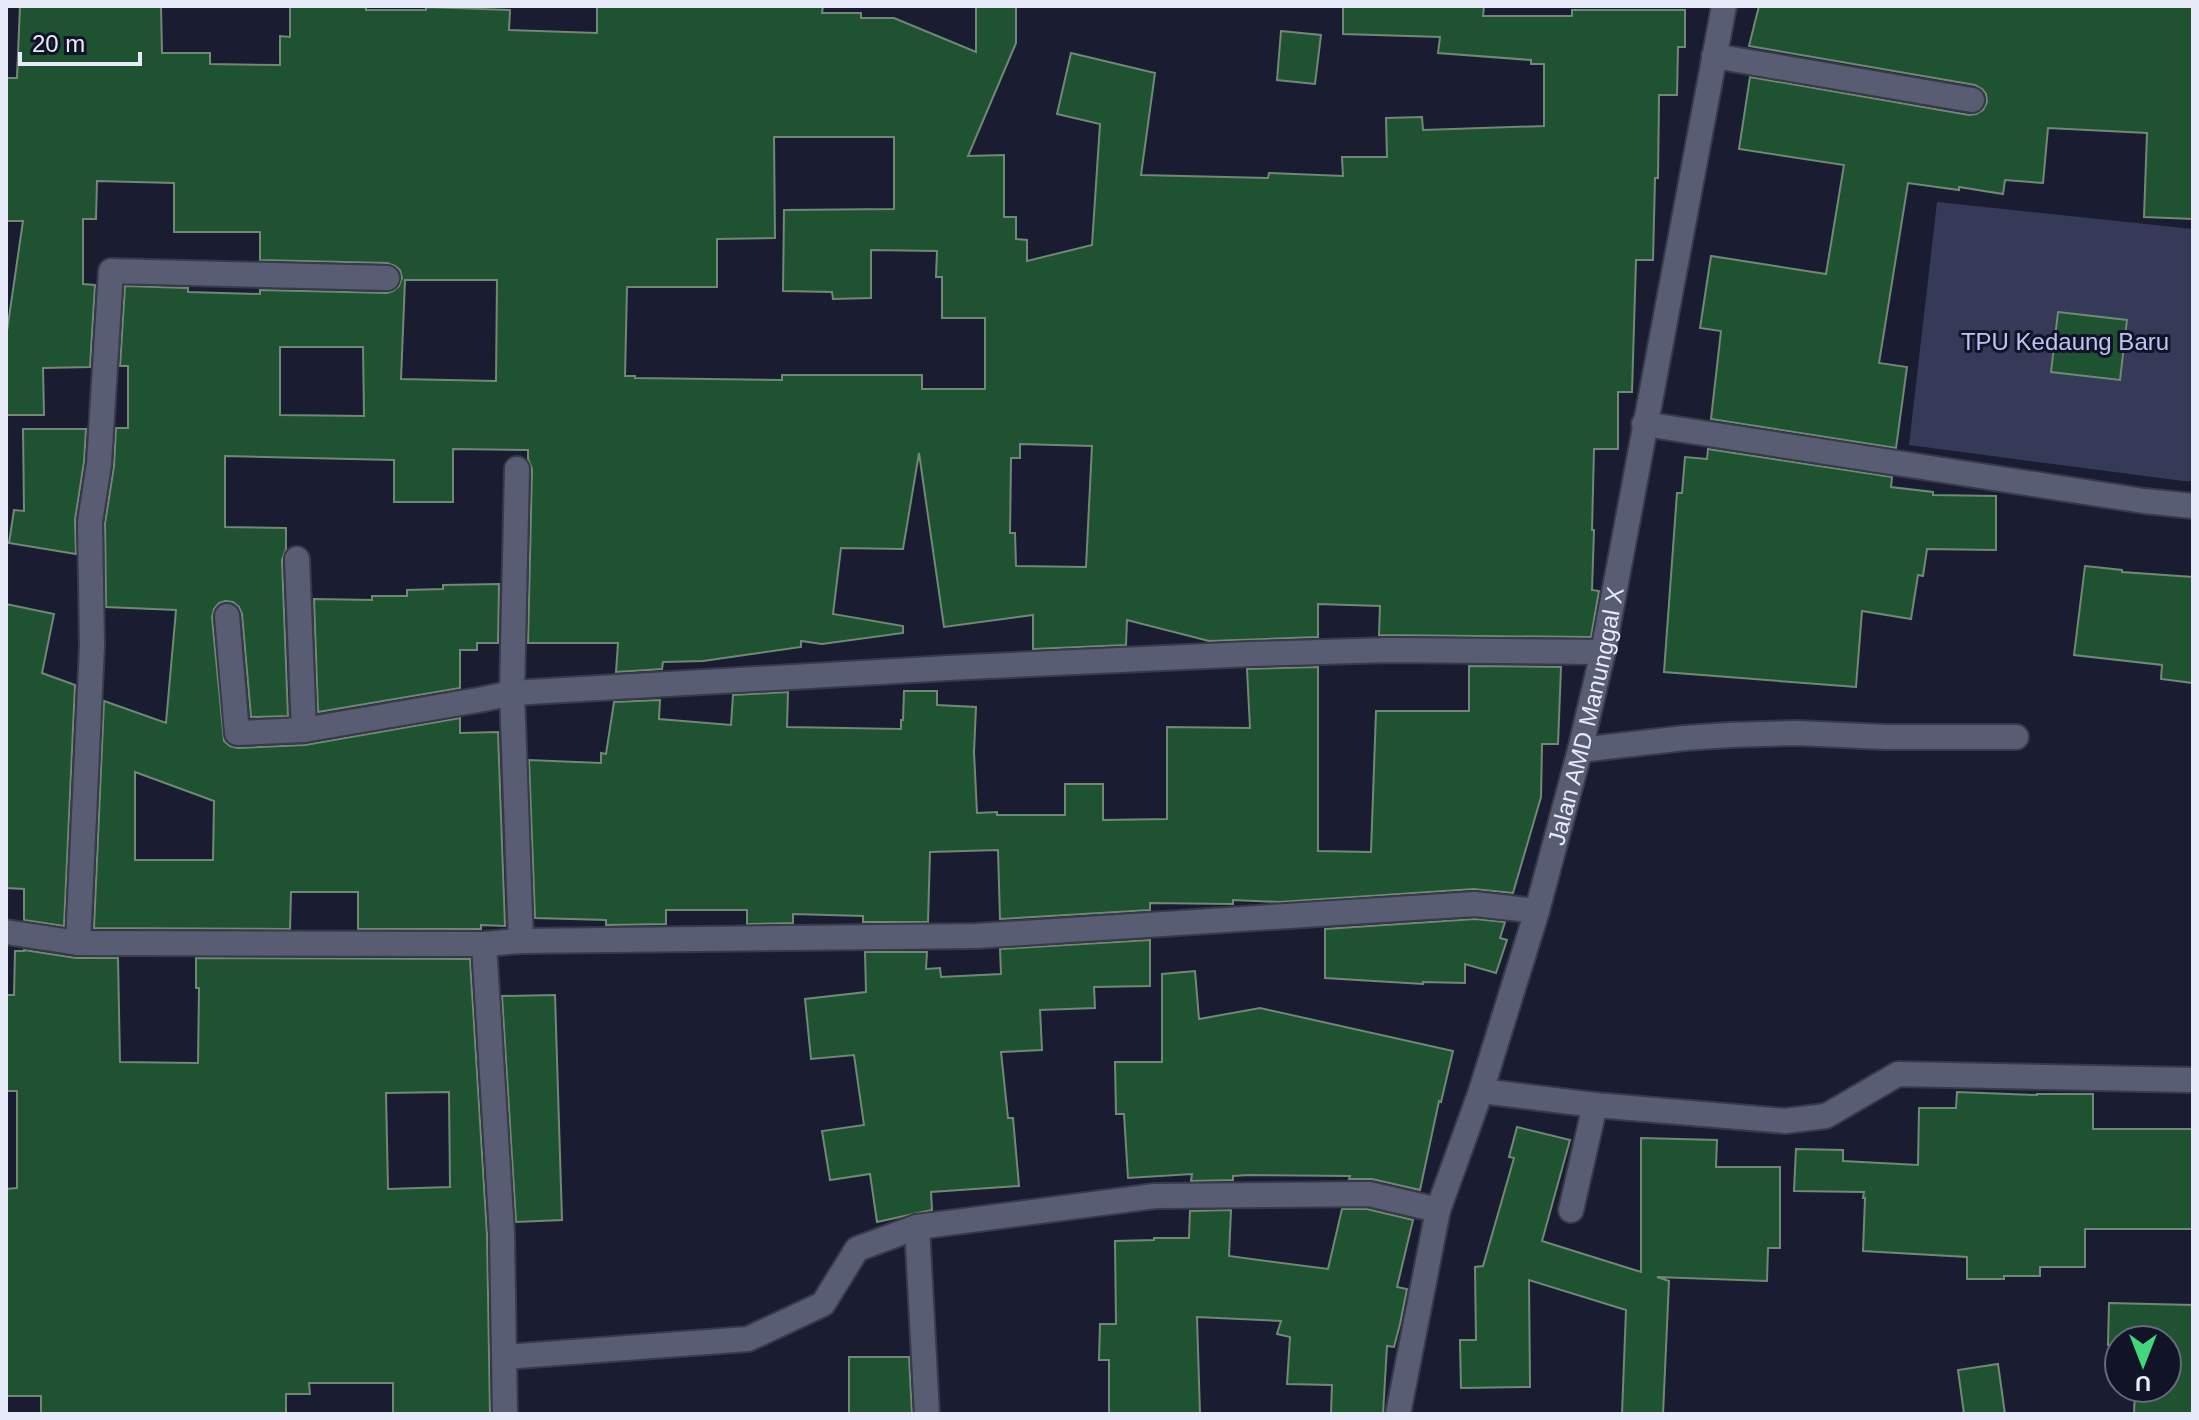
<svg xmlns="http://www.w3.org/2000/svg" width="2199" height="1420" font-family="Arial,sans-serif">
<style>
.green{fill:#353a58}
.building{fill:#1f5230;stroke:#718876;stroke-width:2;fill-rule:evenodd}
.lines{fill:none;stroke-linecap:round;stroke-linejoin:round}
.minor-casing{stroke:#383949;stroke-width:28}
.minor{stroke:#585d74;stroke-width:24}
.labels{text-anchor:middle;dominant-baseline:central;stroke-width:6;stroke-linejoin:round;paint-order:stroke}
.park-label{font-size:24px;fill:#bcc5f3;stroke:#111426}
.street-label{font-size:24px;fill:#e7eaf8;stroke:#111426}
</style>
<rect width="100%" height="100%" fill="#1a1d31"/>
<polygon class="green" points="1937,202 2193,229 2193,481 2183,481 1909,445"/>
<g class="building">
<path d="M20 6H161L162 53H210V64L280 65V36L290 37V6H366V10H426V7L510 10 509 30 597 33V6H823L822 13H861V18H894L976 52V6H1016V43L968 156 1004 155V217H1016V239L1027 240V261L1092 245 1100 124 1057 114 1071 53 1155 73 1141 175 1268 178 1269 173 1343 176 1342 157H1387L1386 118 1422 117 1423 130 1544 126V64H1531V60L1438 53 1440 37 1343 34V6H1484L1483 16H1572V10H1685V47H1678L1677 95H1659L1658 178H1655L1653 260H1636L1632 392H1618V449H1594L1592 530H1594L1592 590 1599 591 1591 637 1379 635 1380 606 1318 604V637L1209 641 1127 620 1126 645 1033 649V615L944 627 919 453 903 549 841 548 833 614 903 626V633L822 644 801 641V647L703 661 663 662 662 669 616 672 618 643H528L532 469 528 459V450L453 449V502H394V460L225 456V527L286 528V549L282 560 288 716 251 717 242 614 239 607 233 602 225 601 219 603 214 609 212 617 224 741 230 746 238 748 305 745 460 718V733L498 732 505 926 481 925V929H358V892H291L290 929 94 928 104 701 166 723 176 610 106 607 105 523 114 466 116 428H128V366H120L125 286 188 288V292L260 294V290L387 293 393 291 399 286 402 278 400 270 395 266 387 263 260 260V232H174V183L97 181 96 219H83V284L95 285 90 367 43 368 44 415H6V338L23 221H6L7 78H17ZM774 137H894V209L784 210 783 291 832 292 833 299 871 298V250L937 251 936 277H942V318H985V389H922V375H782V380L635 378V376H625L627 287H717V239L775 238ZM405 280H497L496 381 401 379ZM280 347H363L364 416 280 415ZM1020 444 1092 446 1086 567 1016 566 1015 533H1010L1011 458H1020ZM135 772 214 801 213 860H135Z"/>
<polygon points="1759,6 2193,6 2193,219 2144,217 2147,133 2048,128 2043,183 2005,180 2003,194 1959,187 1959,190 1908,183 1879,363 1907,367 1896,448 1711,419 1721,331 1700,328 1711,256 1826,274 1844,165 1739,149 1750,77 1969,115 1976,114 1983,110 1987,102 1986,94 1982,89 1975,85 1749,46"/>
<polygon points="1281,31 1321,35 1315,84 1277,80"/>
<polygon points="2058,312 2127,320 2120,380 2051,372"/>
<polygon points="23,429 86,429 84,462 75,520 76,554 9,543 14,510 24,511"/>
<polygon points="1708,449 1892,477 1891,487 1933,492 1933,495 1996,496 1996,550 1927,549 1923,576 1918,575 1911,619 1862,611 1856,687 1664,672 1677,493 1682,493 1685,457 1707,459"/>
<polygon points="2085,566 2122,570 2122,572 2193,577 2193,683 2161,679 2162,665 2074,655"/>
<polygon points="499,584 498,643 477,643 477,650 460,650 460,688 318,712 314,599 372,600 372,596 407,596 407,590 443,589 443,585"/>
<polygon points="6,604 54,614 42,673 75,685 64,926 24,920 24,889 6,888"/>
<polygon points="1469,666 1561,667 1558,744 1542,744 1541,797 1513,893 1474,889 1279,902 1233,900 1233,904 1150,903 1150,910 1000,919 998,850 930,852 928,922 863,922 863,916 793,914 793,923 747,924 747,910 666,910 666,924 606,925 606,920 535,918 529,760 601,763 601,753 606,754 614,702 660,700 659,719 731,725 733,695 788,692 787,727 901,729 901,720 903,720 904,691 937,691 937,705 976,707 974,752 977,813 997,812 997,815 1065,815 1065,784 1103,784 1103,820 1167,819 1167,727 1250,728 1247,669 1318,667 1318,851 1371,852 1376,711 1469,711"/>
<polygon points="1475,919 1505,922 1500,938 1507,940 1496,973 1465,964 1465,983 1423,982 1423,984 1325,978 1325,929"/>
<polygon points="1150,940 1150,986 1094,987 1095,1008 1040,1010 1042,1050 1001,1052 1008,1118 1013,1118 1019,1186 931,1192 932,1210 877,1222 870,1174 830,1180 822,1131 864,1125 854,1055 811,1059 805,999 866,992 865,952 927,952 926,969 940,968 941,977 1001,974 1000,949"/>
<path d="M24 950 76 958H118L120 1062 198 1063 199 988H196V958L470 959 487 1234 490 1414H393V1383H309L310 1394H286V1414H41V1396H6V1189L17 1188V1091H6V995H14L15 951H24ZM449 1092 450 1187 388 1189 386 1093Z"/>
<polygon points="1195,971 1199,1019 1260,1008 1453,1051 1441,1102 1439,1101 1420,1190 1372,1179 1349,1179 1350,1176 1249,1175 1233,1176 1233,1180 1191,1181 1192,1174 1128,1178 1124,1114 1116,1114 1115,1062 1162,1062 1162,974"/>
<polygon points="555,995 562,1220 516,1222 502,996"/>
<polygon points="1957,1092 2037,1095 2037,1094 2093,1094 2093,1129 2193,1129 2193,1229 2085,1229 2085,1267 2040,1267 2040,1276 2004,1276 2004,1279 1967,1279 1967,1257 1863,1251 1865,1198 1863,1198 1864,1192 1794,1191 1796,1149 1843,1150 1843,1161 1918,1165 1919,1108 1956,1108"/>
<polygon points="1517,1127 1570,1140 1542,1241 1641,1272 1641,1138 1717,1140 1716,1167 1780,1167 1780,1248 1768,1248 1767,1281 1657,1277 1669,1281 1663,1414 1622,1414 1626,1310 1529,1280 1530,1387 1461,1388 1460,1340 1476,1340 1475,1267 1483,1266 1514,1158 1509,1157"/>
<polygon points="1342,1209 1367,1209 1413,1220 1397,1287 1407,1289 1400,1324 1394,1347 1387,1346 1383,1414 1331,1414 1332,1385 1287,1384 1290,1337 1277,1334 1281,1321 1197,1317 1200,1414 1109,1414 1109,1360 1099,1360 1100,1324 1116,1324 1115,1241 1154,1240 1154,1238 1189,1238 1190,1211 1231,1210 1229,1256 1328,1269"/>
<polygon points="2109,1303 2193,1305 2193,1414 2134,1414 2135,1388 2167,1388 2167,1340 2119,1340 2119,1346 2108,1345"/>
<polygon points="849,1357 909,1357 912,1414 849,1414"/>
<polygon points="1998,1364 2005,1414 1964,1414 1958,1370"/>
</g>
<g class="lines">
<defs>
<g id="minor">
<polyline points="1714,56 1972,100"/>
<polyline points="1644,424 2144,501 2193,506"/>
<polyline points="517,469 512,693 521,941"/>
<polyline points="297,559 304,730"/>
<polyline points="227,616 237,733 304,730 484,699 512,693 948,668 1251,654 1389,650 1603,652"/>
<polyline points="1580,750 1685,738 1729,735 1797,733 1885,737 2016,737"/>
<polyline points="6,932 78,943 484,944 521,941 976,936 1475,904 1537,911"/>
<polyline points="78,943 92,646 90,522 99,464 111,271 387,278"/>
<polyline points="484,944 502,1233 505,1414"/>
<polyline points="1481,1091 1595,1105 1785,1121 1826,1116 1898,1074 2193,1080"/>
<polyline points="1571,1210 1595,1105"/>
<polyline points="917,1227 927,1414"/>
<polyline points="505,1357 748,1339 823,1304 857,1249 917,1227 1155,1196 1369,1194 1438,1210"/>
<path id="s1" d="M1398 1414 1438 1210 1481 1091 1537 911 1580 750 1603 652 1724 6"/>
</g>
</defs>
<use href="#minor" class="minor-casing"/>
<use href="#minor" class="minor"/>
</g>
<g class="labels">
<g class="park-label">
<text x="2065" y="341">TPU Kedaung Baru</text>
</g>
<g class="street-label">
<text stroke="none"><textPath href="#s1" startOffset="724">Jalan AMD Manunggal X</textPath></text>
</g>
</g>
<rect width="2199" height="1420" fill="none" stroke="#e7eaf8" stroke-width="16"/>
<g transform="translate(2143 1364) rotate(180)"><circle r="38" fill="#111426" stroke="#676a7a" stroke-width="2"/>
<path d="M0-6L14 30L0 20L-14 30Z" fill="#42d77b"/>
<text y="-12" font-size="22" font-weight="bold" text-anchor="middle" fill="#e7eaf8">U</text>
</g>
<path d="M20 52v12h120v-12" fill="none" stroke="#e7eaf8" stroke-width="4"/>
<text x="32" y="52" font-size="24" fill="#e7eaf8" stroke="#111426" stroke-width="6" paint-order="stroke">20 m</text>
</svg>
